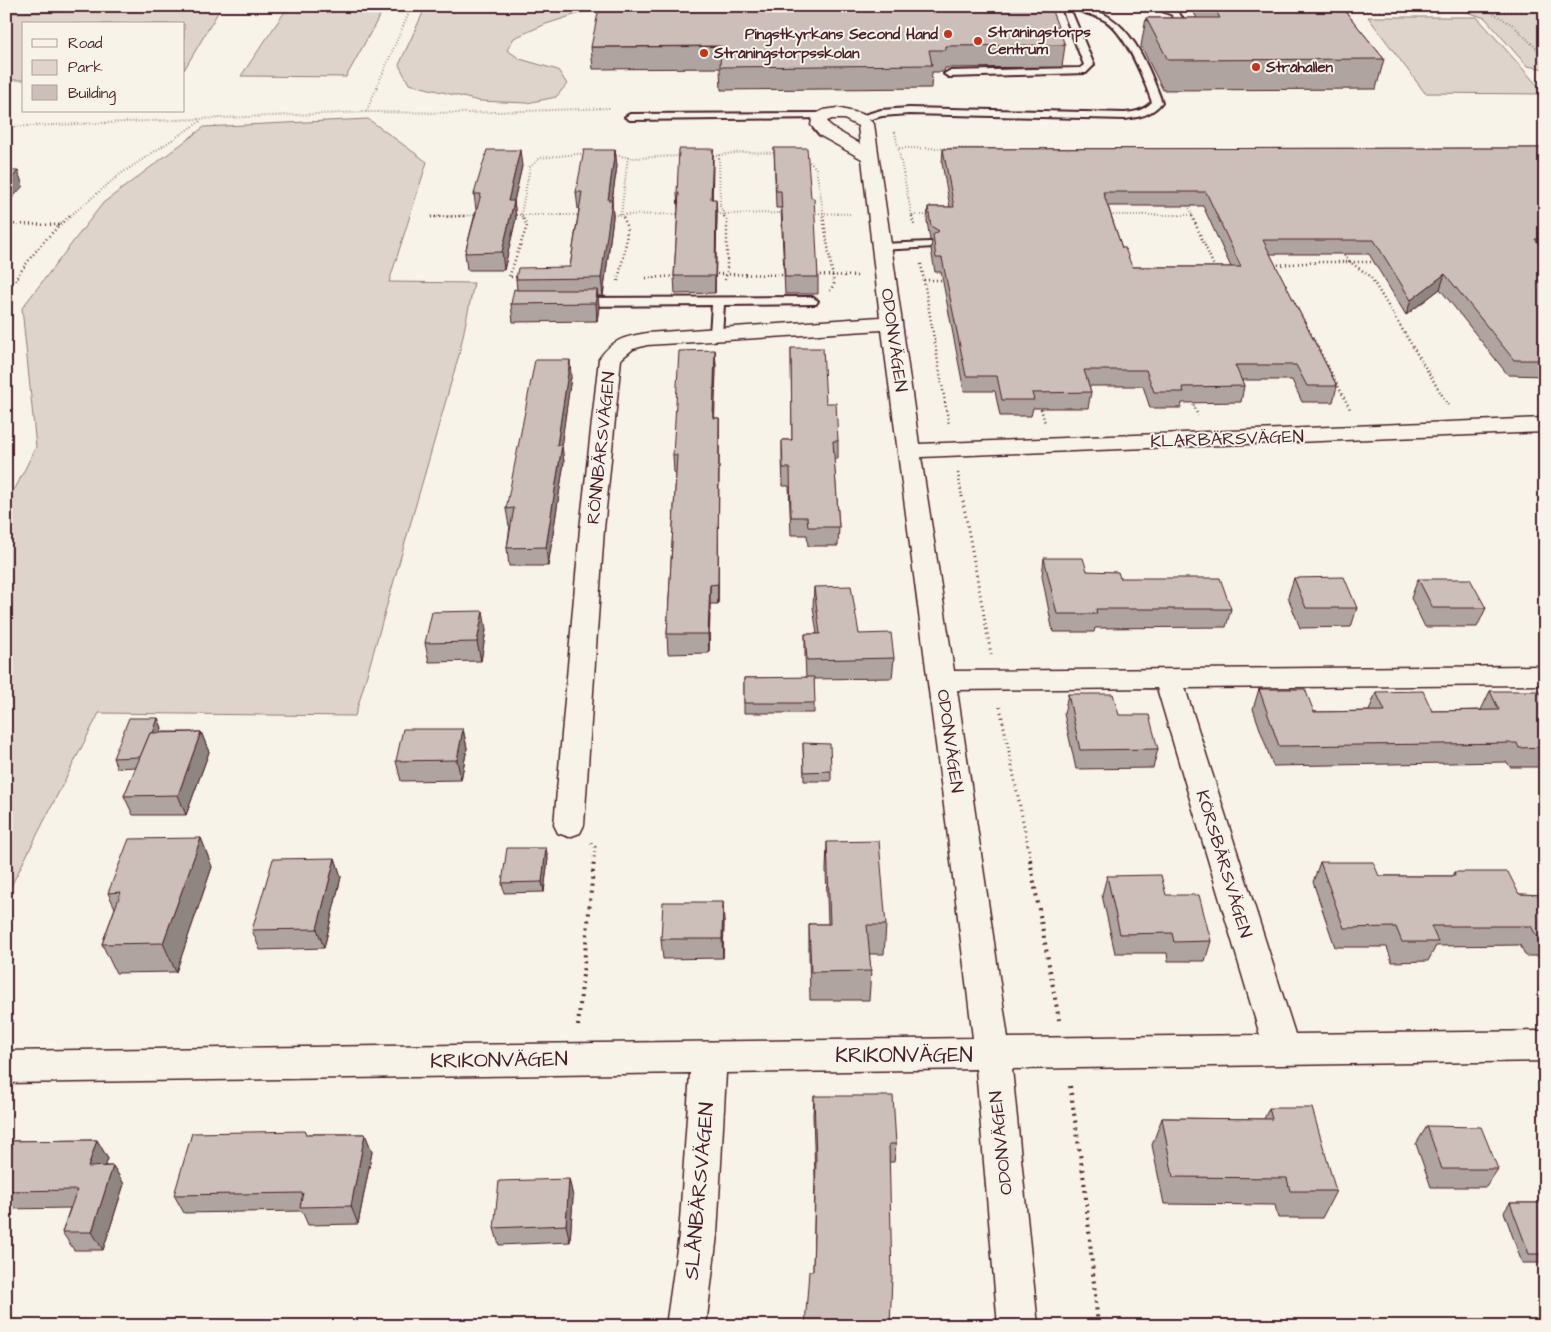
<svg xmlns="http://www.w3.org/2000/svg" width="1551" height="1332" font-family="'Architects Daughter',sans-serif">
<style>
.green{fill:#ded4cc;stroke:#947a7c}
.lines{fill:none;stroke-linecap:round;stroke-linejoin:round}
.lane-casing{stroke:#4a1f2b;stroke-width:4}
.street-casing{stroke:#4a1f2b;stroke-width:3}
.path-far3{stroke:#4a1f2b;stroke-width:2;stroke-dasharray:0.5 2.5;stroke-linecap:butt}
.path-far2{stroke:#4a1f2b;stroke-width:2.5;stroke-dasharray:1 3;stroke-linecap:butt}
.path-far1{stroke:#4a1f2b;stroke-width:3;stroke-dasharray:1 4;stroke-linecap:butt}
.path{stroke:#4a1f2b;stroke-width:4;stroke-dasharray:2 5;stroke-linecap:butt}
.lane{fill:#f7f3e8;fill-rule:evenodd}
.street{fill:#f7f3e8;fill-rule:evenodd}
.wall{fill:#afa49f;stroke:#4a1f2b;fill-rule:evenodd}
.shaded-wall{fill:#8f8682;stroke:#4a1f2b}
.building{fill:#ccbfb9;stroke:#4a1f2b;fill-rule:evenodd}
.poi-dot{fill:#c8321e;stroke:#f7f3e8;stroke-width:2}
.labels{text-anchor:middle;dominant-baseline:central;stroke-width:4;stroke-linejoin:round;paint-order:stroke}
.far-poi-label{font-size:15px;font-weight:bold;fill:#4a1f2b;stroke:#f7f3e8;text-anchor:start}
.street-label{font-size:18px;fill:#4a1f2b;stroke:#f7f3e8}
.near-street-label{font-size:21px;fill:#4a1f2b;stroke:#f7f3e8}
</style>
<rect width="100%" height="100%" fill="#f7f3e8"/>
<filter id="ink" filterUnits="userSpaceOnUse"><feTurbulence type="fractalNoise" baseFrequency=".02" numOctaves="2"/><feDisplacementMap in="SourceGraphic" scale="10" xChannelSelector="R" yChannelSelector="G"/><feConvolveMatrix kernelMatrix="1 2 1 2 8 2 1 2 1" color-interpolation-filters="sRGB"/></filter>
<g filter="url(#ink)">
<g class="green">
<polygon points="426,6 602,6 546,24 514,38 507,50 520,59 558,70 567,84 556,97 527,103 479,101 409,84 399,65"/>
<polygon points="1426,6 1545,6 1545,69 1527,66 1485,18 1455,8"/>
<polygon points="288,7 384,8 346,77 241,76"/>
<polygon points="220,9 184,70 184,24 24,24 24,80 6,80 6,13"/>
<polygon points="1368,17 1477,17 1545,94 1425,93"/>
<polygon points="368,119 427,162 389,282 474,283 459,355 355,716 99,713 6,896 6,500 16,487 36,447 22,308 103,203 204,127"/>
</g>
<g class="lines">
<defs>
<g id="lane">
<polygon points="1061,6 1069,6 1094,65 1086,73 949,77 944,74 949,71 1080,68 1084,65"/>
<path d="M1070 6C1125 6 1145 57 1162 102 1152 115 1140 117 1125 119L909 114 882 116 860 122 855 119 857 117 881 110 909 108 1125 113C1136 112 1144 110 1152 102 1143 77 1127 36 1106 21 1095 14 1080 14 1070 6Z"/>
<path d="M1150 6C1176 6 1178 10 1191 31L1187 34 1184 33 1172 15Z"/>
<polygon points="823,113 828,116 826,118 630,120 625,117 630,114"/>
<polygon points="930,242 934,243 936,245 934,247 881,250 875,247 881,244"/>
<polygon points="812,297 818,301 816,304 724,305 722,334 716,338 710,334 712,305 576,306 570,302 576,298"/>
</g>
<path id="street" d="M837 108 862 114 874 124 919 444 1545 418V432L921 457 954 671 1545 666V685L1185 688 1295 1034 1545 1031V1061L1012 1069 1038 1326H998L976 1069 726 1073 717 1235 706 1326H666L679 1235 690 1073 6 1083V1051L973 1038 946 821 882 330 647 345 633 349 621 359 604 529 584 825 580 833 569 837 558 833 554 825 580 529 599 359C613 339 624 337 647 333L880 317 862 159 819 135 811 125 813 115 824 110ZM832 119H844L858 126 860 144 831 127 827 121ZM1157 688 1260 1035 1008 1038 957 690Z"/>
</defs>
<use href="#lane" class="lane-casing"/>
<use href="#street" class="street-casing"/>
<g class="path-far3">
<polyline points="1481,6 1513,25 1545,57"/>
<polyline points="1342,11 1545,12"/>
<polyline points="366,112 412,6"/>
<polyline points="6,127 366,112 466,113 610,108"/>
<polyline points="895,132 912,217"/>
<polyline points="899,148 1004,149"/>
<polyline points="613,155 633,158 682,156"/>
<polyline points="719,155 720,206 725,217"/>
<polyline points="710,156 744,152 776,153"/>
<polyline points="805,158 816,168 824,217"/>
<polyline points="1187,203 1193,217"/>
<polyline points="810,213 852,214"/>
<polyline points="713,214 784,213"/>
<polyline points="513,215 582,215"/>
<polyline points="610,215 682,214"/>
<polyline points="912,215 931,215"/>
<polyline points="1107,215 1192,215"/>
<polyline points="69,217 119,175 202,120"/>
<polyline points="434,217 479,215"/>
<polyline points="522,217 521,214 530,167 540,158 587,153"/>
<polyline points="623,217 621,215 628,157"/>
</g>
<g class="path-far2">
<polyline points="724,216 727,222 727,273 725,280"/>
<polyline points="823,216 834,284 830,291"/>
<polyline points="912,216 914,226"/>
<polyline points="1192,216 1216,271"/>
<polyline points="431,217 464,216"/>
<polyline points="6,224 61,225"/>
<polyline points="1341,252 1350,262 1370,276 1448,405"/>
<polyline points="921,264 949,425"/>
<polyline points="1274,265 1320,262 1377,262"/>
<polyline points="713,274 787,275"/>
<polyline points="816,275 859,276"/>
<polyline points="520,277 509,277 527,226 522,216"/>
<polyline points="646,278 677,276"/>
<polyline points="924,280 946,280"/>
<path d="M618 281C621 264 633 229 622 216"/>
<path d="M6 294C24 265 44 238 70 216"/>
<polyline points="1303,319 1350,409"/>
<polyline points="6,398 9,417 6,434"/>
<polyline points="1192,401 1198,416"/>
<polyline points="1040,405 1045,423"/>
<polyline points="958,473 962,497"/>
</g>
<g class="path-far1">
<polyline points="962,496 991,654"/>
<polyline points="1000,707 1031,861"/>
<polyline points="591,843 595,847 594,861"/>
</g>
<g class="path">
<polyline points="1030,860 1059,1020"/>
<polyline points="578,1026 594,860"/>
<polyline points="1070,1086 1085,1188 1098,1326"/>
</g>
<use href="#lane" class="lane"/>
<use href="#street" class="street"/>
</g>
<g class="wall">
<polygon points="1196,6 1341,6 1384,59 1376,89 1163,90 1141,46 1146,18 1197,18 1194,13"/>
<polygon points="1065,45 1062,67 945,68 944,72 932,72 931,88 721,90 720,68 593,69 591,47"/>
<polygon points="774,148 811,198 818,277 818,294 785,294 781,208 776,208"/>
<path d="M1545 148V376L1508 375 1440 289 1406 315 1369 254H1270L1337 386 1333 402H1302L1292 380H1242L1244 386 1241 402 1182 403 1181 408H1150L1143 386H1089L1091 392 1088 408H1033L1031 416H1000L995 391H964L941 272H935L931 249 932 241 930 240 927 221 928 207H950L942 163 943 149ZM1108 206H1203L1231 267H1132L1122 248Z"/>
<polygon points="713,149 712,199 717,215 715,293 675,294 674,276 678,210 677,193"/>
<polygon points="615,150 617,166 612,200 613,217 603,296 598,296 599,307 597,321 513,322 511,304 517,290 516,279 570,267 579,209 578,209 576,192"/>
<polygon points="522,166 514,201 516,218 504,270 467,270 465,253 476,210 474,194"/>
<polygon points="791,348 826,403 838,441 838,459 834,459 839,527 838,546 808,546 807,535 791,535 789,486 783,486 782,458 782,440 792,440"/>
<polygon points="715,350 716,368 714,418 719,418 719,437 718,604 710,604 709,653 668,654 667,634 676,473 674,473 673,455"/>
<polygon points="571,377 561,445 564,462 548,566 509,566 507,548 510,526 509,526 506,509"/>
<polygon points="1044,558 1087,571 1120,578 1231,609 1226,627 1095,628 1094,632 1053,632 1042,576"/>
<polygon points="1294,578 1357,608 1351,627 1300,628 1288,597"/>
<polygon points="1418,579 1486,608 1477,627 1425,627 1411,598"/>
<polygon points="814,587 859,634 894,658 892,678 814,679 814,713 744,713 744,678 806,678 805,654 805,634 817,634 813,607"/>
<polygon points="486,630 481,661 429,662 425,643"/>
<polygon points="1259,689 1314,712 1369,711 1376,692 1432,711 1481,710 1490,691 1545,701 1545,767 1510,767 1507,762 1273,766 1253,709"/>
<polygon points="1068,694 1119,715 1158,749 1153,768 1076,769 1064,714"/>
<polygon points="158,718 162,728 160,732 201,732 209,752 186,815 133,815 124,796 136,767 117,768 113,758"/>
<polygon points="463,729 467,748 461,780 401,781 396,761"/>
<polygon points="803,743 831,771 831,781 804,781"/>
<polygon points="201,838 212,867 176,972 116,973 102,944 115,908 108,893"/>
<polygon points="827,842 886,925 884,954 869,954 871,971 869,1000 810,1000 809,953 809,924 828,924 826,870"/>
<polygon points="335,858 341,877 324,948 260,950 252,930"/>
<polygon points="548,858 544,892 504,893 502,883"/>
<polygon points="1320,862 1379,876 1452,876 1454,872 1519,894 1545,895 1545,956 1526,956 1520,945 1436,946 1428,961 1392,962 1387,947 1335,947 1313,882"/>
<polygon points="1107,876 1166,895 1211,941 1205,961 1168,961 1167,953 1115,953 1102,895"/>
<polygon points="724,921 723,958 663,959 661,939"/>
<polygon points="814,1096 896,1144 894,1162 889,1162 813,1271 815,1177 813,1115"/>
<polygon points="1269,1108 1336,1191 1322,1218 1278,1218 1275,1205 1164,1204 1152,1145 1162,1118 1264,1119"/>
<polygon points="1427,1126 1498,1169 1486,1187 1431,1187 1416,1144"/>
<polygon points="308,1134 365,1134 372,1152 358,1224 308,1225 302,1211 184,1213 174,1195"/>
<polygon points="97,1140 108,1159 105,1166 113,1166 124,1184 103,1250 74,1250 62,1232 70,1208 6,1209 6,1141"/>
<polygon points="569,1179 573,1197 570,1242 499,1245 494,1228"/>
<polygon points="1510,1203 1545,1203 1545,1263 1522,1263 1504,1212"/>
</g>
<g class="shaded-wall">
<polygon points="713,149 713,165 712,216 711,199"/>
<polygon points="520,150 522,166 510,218 508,201"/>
<polygon points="615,150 617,166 612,200 613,217 603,296 601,278 608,200"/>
<polygon points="18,171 23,186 6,205 6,184"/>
<polygon points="716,199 717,215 715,293 715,276"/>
<polygon points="514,201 516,218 504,270 502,252"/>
<polygon points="1445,274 1440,289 1406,315 1411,300"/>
<polygon points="597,290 599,307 597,321 596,303"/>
<polygon points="715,350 716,368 714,437 713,418"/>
<polygon points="570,360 571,377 559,462 557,445"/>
<polygon points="719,418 719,437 718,604 718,584"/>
<polygon points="562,445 564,462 548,566 546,547"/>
<polygon points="710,585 710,604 709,653 708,634"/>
<polygon points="483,611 486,630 481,661 477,642"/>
<polygon points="158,718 162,728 147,767 143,757"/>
<polygon points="463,729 467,748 461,780 457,760"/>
<polygon points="201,732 209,752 186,815 178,795"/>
<polygon points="201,838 212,867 176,972 163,943"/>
<polygon points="546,848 548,858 544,892 542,882"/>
<polygon points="335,858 341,877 324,948 317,929"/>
<polygon points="723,902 724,921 723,958 722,939"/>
<polygon points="365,1134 372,1152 358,1224 351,1206"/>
<polygon points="97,1140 108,1159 99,1185 88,1167"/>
<polygon points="113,1166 124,1184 103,1250 92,1232"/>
<polygon points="569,1179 573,1197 570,1242 566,1225"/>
</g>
<g class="building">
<polygon points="722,6 1050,6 1065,45 946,46 946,50 929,50 932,65 720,67 721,46 591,47 599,8 722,7"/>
<polygon points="1213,6 1341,6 1384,59 1168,60 1146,18 1220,18"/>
<polygon points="774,148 807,148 811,198 814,198 818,277 785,277 781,191 776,191"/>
<path d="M1545 148V239H1535L1545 252V360H1514L1445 274 1411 300 1374 240H1263L1337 386H1307L1296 365H1235L1244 386 1182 387 1184 392H1154L1146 370H1084L1091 392 1032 393 1034 400H1002L997 376H966L942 258H936L933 235 939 231 931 226 928 207H954L943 149ZM1103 192H1206L1241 267H1132L1125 248H1122Z"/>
<polygon points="679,149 713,149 711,199 716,199 715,276 674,276 679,193 677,193"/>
<polygon points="487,150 520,150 508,201 514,201 502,252 465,253 481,194 474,194"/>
<polygon points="584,150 615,150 608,200 612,200 601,278 516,279 518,268 570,267 582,192 576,192"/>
<polygon points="6,171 18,171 6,184"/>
<polygon points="514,289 517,290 597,290 596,303 511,304"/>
<polygon points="791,348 823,348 826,403 836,403 838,441 833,441 839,527 808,527 807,517 791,517 790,468 783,468 782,440 792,440"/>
<polygon points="715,350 713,418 719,418 718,584 710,585 708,634 667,634 677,455 673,455 679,351"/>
<polygon points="535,360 570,360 557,445 562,445 546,547 507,548 514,508 506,509"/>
<polygon points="1044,558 1083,558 1087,571 1118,572 1120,578 1220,578 1231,609 1096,609 1097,614 1057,614"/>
<polygon points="1344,577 1357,608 1306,608 1294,578"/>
<polygon points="1418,579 1470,579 1486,608 1433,608"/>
<polygon points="851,586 859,634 891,633 894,658 807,660 805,634 820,634 814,587"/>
<polygon points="483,611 477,642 425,643 432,612"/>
<polygon points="814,677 815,703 744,703 744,678"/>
<polygon points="1259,689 1305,689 1314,712 1385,711 1376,692 1423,691 1432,711 1499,710 1490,691 1539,691 1545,701 1545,747 1519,748 1517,743 1279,746"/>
<polygon points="1068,694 1113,694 1119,715 1149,715 1158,749 1080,750"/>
<polygon points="129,718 158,718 153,733 150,733 140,757 113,758"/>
<polygon points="403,729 463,729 457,760 396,761"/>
<polygon points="201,732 178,795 124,796 150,733"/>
<polygon points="803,743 830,744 831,771 804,772"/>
<polygon points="201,838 163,943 102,944 121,892 108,893 129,839"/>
<polygon points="879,841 886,925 867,925 871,971 811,972 809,924 830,924 827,842"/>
<polygon points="507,848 546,848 542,882 502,883"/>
<polygon points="335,858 317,929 252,930 273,859"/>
<polygon points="1320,862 1373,862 1379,876 1455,876 1454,872 1508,872 1519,894 1545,895 1545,937 1537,937 1531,926 1431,926 1438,942 1402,942 1396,927 1344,928"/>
<polygon points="1161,875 1166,895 1199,895 1211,941 1174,942 1172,933 1120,934 1107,876"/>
<polygon points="663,902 723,902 722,939 661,939"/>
<polygon points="814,1096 893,1096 896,1144 889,1144 892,1278 890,1326 805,1326 809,1271 813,1271 816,1159"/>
<polygon points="1269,1108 1312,1108 1336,1191 1290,1191 1287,1178 1173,1177 1162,1118 1272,1119"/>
<polygon points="1427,1126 1481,1127 1498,1169 1442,1169"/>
<polygon points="306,1131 305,1134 365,1134 351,1206 300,1207 303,1193 174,1195 192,1133"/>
<polygon points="97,1140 88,1167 113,1166 92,1232 62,1232 77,1190 6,1191 6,1141"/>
<polygon points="569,1179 566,1225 494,1228 499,1181"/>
<polygon points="1510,1203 1545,1203 1545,1254 1529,1254"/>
</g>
</g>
<g class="poi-dot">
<circle cx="948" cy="34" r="5"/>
<circle cx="978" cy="41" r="5"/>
<circle cx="704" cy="53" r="5"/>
<circle cx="1256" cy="67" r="5"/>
</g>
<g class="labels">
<g class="far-poi-label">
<text x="988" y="32">Stråningstorps<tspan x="988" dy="17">Centrum</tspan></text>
<text x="938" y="34" text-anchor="end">Pingstkyrkans Second Hand</text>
<text x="714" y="53">Stråningstorpsskolan</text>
<text x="1266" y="67">Stråhallen</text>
</g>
<g class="street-label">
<text transform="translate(894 340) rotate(82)">ODONVÄGEN</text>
<text transform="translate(1227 439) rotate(-2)">KLARBÄRSVÄGEN</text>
<text transform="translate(601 448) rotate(-84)">RÖNNBÄRSVÄGEN</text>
<text transform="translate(950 741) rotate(82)">ODONVÄGEN</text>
<text transform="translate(1224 864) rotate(73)">KÖRSBÄRSVÄGEN</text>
<text transform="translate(1001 1143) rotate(-96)">ODONVÄGEN</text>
</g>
<g class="near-street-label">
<text x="904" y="1055">KRIKONVÄGEN</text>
<text transform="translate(499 1060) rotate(-1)">KRIKONVÄGEN</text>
<text transform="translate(699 1191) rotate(-85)">SLÅNBÄRSVÄGEN</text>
</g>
</g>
<rect width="1551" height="1332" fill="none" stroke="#f7f3e8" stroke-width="25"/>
<rect x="12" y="12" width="1526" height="1307" fill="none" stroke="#4a1f2b" stroke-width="2" filter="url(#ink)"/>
<rect x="22" y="22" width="162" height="90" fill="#f7f3e8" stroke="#b29e9c"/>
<rect x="32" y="39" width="25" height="8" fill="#f7f3e8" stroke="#b29e9c"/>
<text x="68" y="48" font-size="15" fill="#4a1f2b">Road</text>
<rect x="32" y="60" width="25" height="15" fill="#ded4cc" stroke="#b29e9c"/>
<text x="68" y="72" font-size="15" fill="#4a1f2b">Park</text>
<rect x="32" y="85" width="25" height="15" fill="#ccbfb9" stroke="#b29e9c"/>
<text x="68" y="98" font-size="15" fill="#4a1f2b">Building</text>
</svg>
